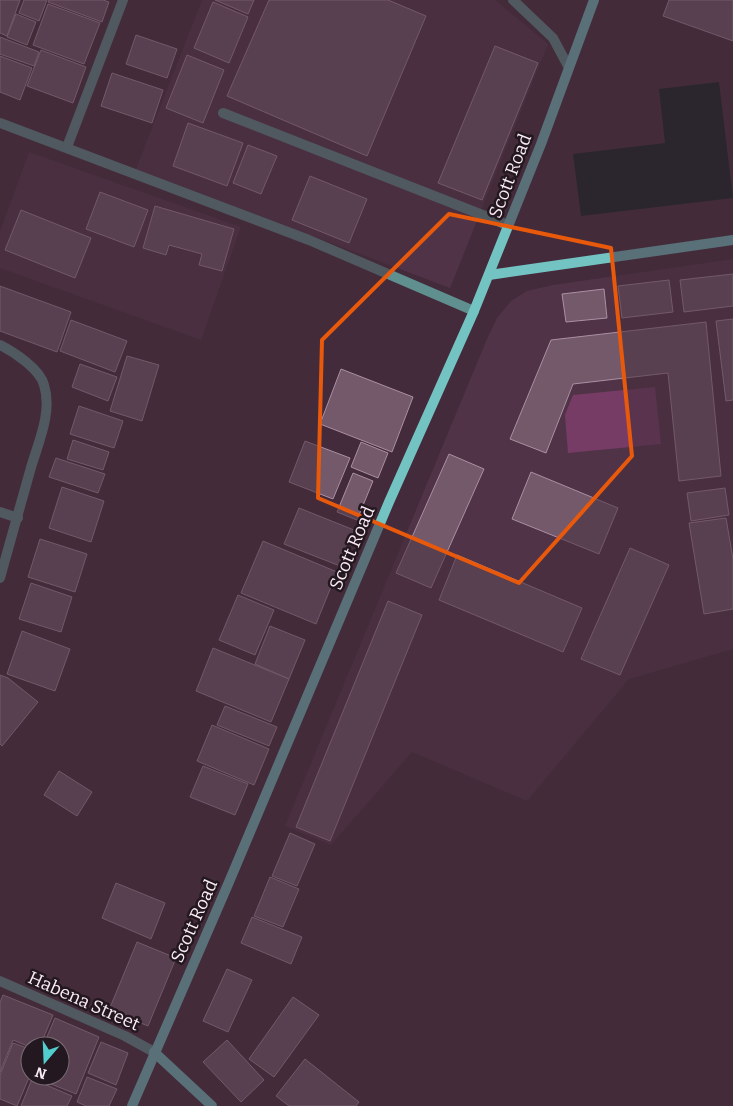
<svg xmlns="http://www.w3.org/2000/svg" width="733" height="1106" font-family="Bitter,serif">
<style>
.built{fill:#513348}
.green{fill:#773c66}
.water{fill:#0f2020}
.building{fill:#74596b;stroke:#ab8fa2}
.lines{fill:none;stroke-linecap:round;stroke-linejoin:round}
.lane{stroke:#5f8f8f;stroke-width:10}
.street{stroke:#5f8f8f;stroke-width:10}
.secondary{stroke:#73c3c3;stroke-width:10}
.marked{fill:none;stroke:#e8590c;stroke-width:4;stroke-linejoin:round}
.labels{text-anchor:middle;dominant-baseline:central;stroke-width:5;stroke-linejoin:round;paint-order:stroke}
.street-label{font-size:18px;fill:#fbebf5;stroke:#23181f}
</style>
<rect width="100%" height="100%" fill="#432b3b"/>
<g class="built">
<polygon points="202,0 495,0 548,44 450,288 136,169"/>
<polygon points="29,152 241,227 201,340 0,268 0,232"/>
<polygon points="733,259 733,649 629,679 527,801 412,752 331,845 285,826 487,339 497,318 511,301 527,291 553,285"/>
</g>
<polygon class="green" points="655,387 661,444 568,453 565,415 573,395"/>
<polygon class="water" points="719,82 733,198 581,216 573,154 665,143 659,89"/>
<g class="building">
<polygon points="0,0 20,0 7,36 0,33"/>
<polygon points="24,0 47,0 39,21 19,13"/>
<polygon points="49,0 103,0 109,2 102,22 48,2"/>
<polygon points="215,0 254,0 248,14"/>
<polygon points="269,0 388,0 426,16 367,156 227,96"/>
<polygon points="669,0 733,0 733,41 663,16"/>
<polygon points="213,2 248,17 229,63 194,48"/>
<polygon points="48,4 100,23 84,64 33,45"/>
<polygon points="16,14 36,22 27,45 7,37"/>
<polygon points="136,35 177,49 167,78 126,64"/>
<polygon points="0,37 39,52 34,66 0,54"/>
<polygon points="495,46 538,63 482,200 438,183"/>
<polygon points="41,50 86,67 73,103 27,86"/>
<polygon points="187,55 224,70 203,123 166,108"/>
<polygon points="0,56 32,68 20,100 0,92"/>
<polygon points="112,73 163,90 152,123 101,106"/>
<polygon points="188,123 243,143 227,186 173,166"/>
<polygon points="248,145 277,156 261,194 233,183"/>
<polygon points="310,176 367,199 349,243 292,220"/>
<polygon points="100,192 148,210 134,247 86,229"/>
<polygon points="155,206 234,229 222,271 199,265 202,254 169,245 166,255 143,248"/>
<polygon points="21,210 91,238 75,278 5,250"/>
<polygon points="733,274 733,306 684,312 680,280"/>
<polygon points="669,280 673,312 622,318 618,286"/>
<polygon points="0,286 71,312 57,352 0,331"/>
<polygon points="604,289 607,318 566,322 562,294"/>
<polygon points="733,319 733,400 726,401 716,321"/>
<polygon points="71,320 127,341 115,372 60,351"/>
<polygon points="706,322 721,476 679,481 668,373 573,384 546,453 510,439 551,340"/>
<polygon points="127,356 159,365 142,421 110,411"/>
<polygon points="80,364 117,377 108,401 72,387"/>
<polygon points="341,369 413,397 392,452 320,424"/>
<polygon points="79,406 123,421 114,448 70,434"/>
<polygon points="73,440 109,452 103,470 67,459"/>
<polygon points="305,441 350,458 333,499 289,482"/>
<polygon points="361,442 388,453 378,478 351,467"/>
<polygon points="449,454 484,469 431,588 396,573"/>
<polygon points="56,458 105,474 98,493 49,477"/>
<polygon points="531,472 618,508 599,554 512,519"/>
<polygon points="353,473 373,481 357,520 337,512"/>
<polygon points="62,487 104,501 91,542 49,528"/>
<polygon points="725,488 729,515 691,521 687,493"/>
<polygon points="299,508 354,530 340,566 284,544"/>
<polygon points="726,518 733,559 733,609 704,614 689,523"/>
<polygon points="40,539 87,554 75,592 28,577"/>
<polygon points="263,541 337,572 316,624 241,593"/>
<polygon points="630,548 669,565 620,675 581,659"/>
<polygon points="457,555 582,608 563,652 439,600"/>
<polygon points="31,583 72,597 61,632 19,619"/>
<polygon points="238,595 274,610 255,655 219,640"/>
<polygon points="388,601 422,615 330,841 296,827"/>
<polygon points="270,626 305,640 289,679 255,664"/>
<polygon points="22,631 70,649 55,691 7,674"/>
<polygon points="213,648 289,679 271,722 196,691"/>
<polygon points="0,675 8,678 38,702 2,746 0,744"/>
<polygon points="225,706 277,727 269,746 217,725"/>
<polygon points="212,725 269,749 254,785 197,761"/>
<polygon points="203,766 248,784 235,815 190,797"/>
<polygon points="59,771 92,792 77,816 44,795"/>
<polygon points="290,833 315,844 297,886 272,876"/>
<polygon points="270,877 299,889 283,927 254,916"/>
<polygon points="116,883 165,903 151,939 102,918"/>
<polygon points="252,917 302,937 291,964 241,943"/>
<polygon points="137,942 176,958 148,1026 109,1010"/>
<polygon points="227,969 252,980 228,1032 203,1021"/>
<polygon points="3,995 53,1015 40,1046 30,1047 13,1040 0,1072 0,1002"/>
<polygon points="293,997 319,1015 274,1077 249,1059"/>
<polygon points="55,1018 99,1037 76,1094 31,1076 60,1076 60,1046 43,1046"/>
<polygon points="227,1040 264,1080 241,1102 203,1062"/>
<polygon points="101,1042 128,1053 116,1085 88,1073"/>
<polygon points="13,1043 30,1049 30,1075 17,1106 0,1099 0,1075"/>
<polygon points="305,1059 359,1102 356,1106 289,1106 276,1096"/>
<polygon points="87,1077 117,1089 109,1106 86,1106 77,1102"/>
<polygon points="32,1079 72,1096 67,1106 21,1106"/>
</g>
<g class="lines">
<polyline class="lane" points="223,113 508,225"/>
<g class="street">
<polyline points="513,0 553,38 568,66"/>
<polyline points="0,123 309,240 474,311"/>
<polyline points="67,147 123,0"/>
<path d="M0 345C14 352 40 369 44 385 53 413 37 445 30 471 20 507 10 542 0 578"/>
<polyline points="0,512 18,518"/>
<polyline points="0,981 125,1036 154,1052"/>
</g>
<g class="secondary">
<polyline points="489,275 733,240"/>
<polyline points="154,1052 212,1106"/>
<polyline points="132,1106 229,882 389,502 474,311 541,144 594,0"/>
</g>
</g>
<path d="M0 0H733V1106H0ZM449 214 611 248 632 456 519 583 318 498 322 340Z" fill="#432b3b" fill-opacity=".55" fill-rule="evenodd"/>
<path class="marked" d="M449 214 611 248 632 456 519 583 318 498 322 340Z"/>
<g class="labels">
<g class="street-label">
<text transform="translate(510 176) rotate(-69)">Scott Road</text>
<text transform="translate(352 548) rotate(-67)">Scott Road</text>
<text transform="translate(194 921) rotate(-66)">Scott Road</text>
<text transform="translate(84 1001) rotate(24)">Habena Street</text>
</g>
</g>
<g transform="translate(45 1061) rotate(199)"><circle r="24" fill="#23181f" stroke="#796c75"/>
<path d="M0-4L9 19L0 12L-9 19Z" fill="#52cdcd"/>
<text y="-8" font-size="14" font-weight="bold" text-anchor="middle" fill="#fbebf5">N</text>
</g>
</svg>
